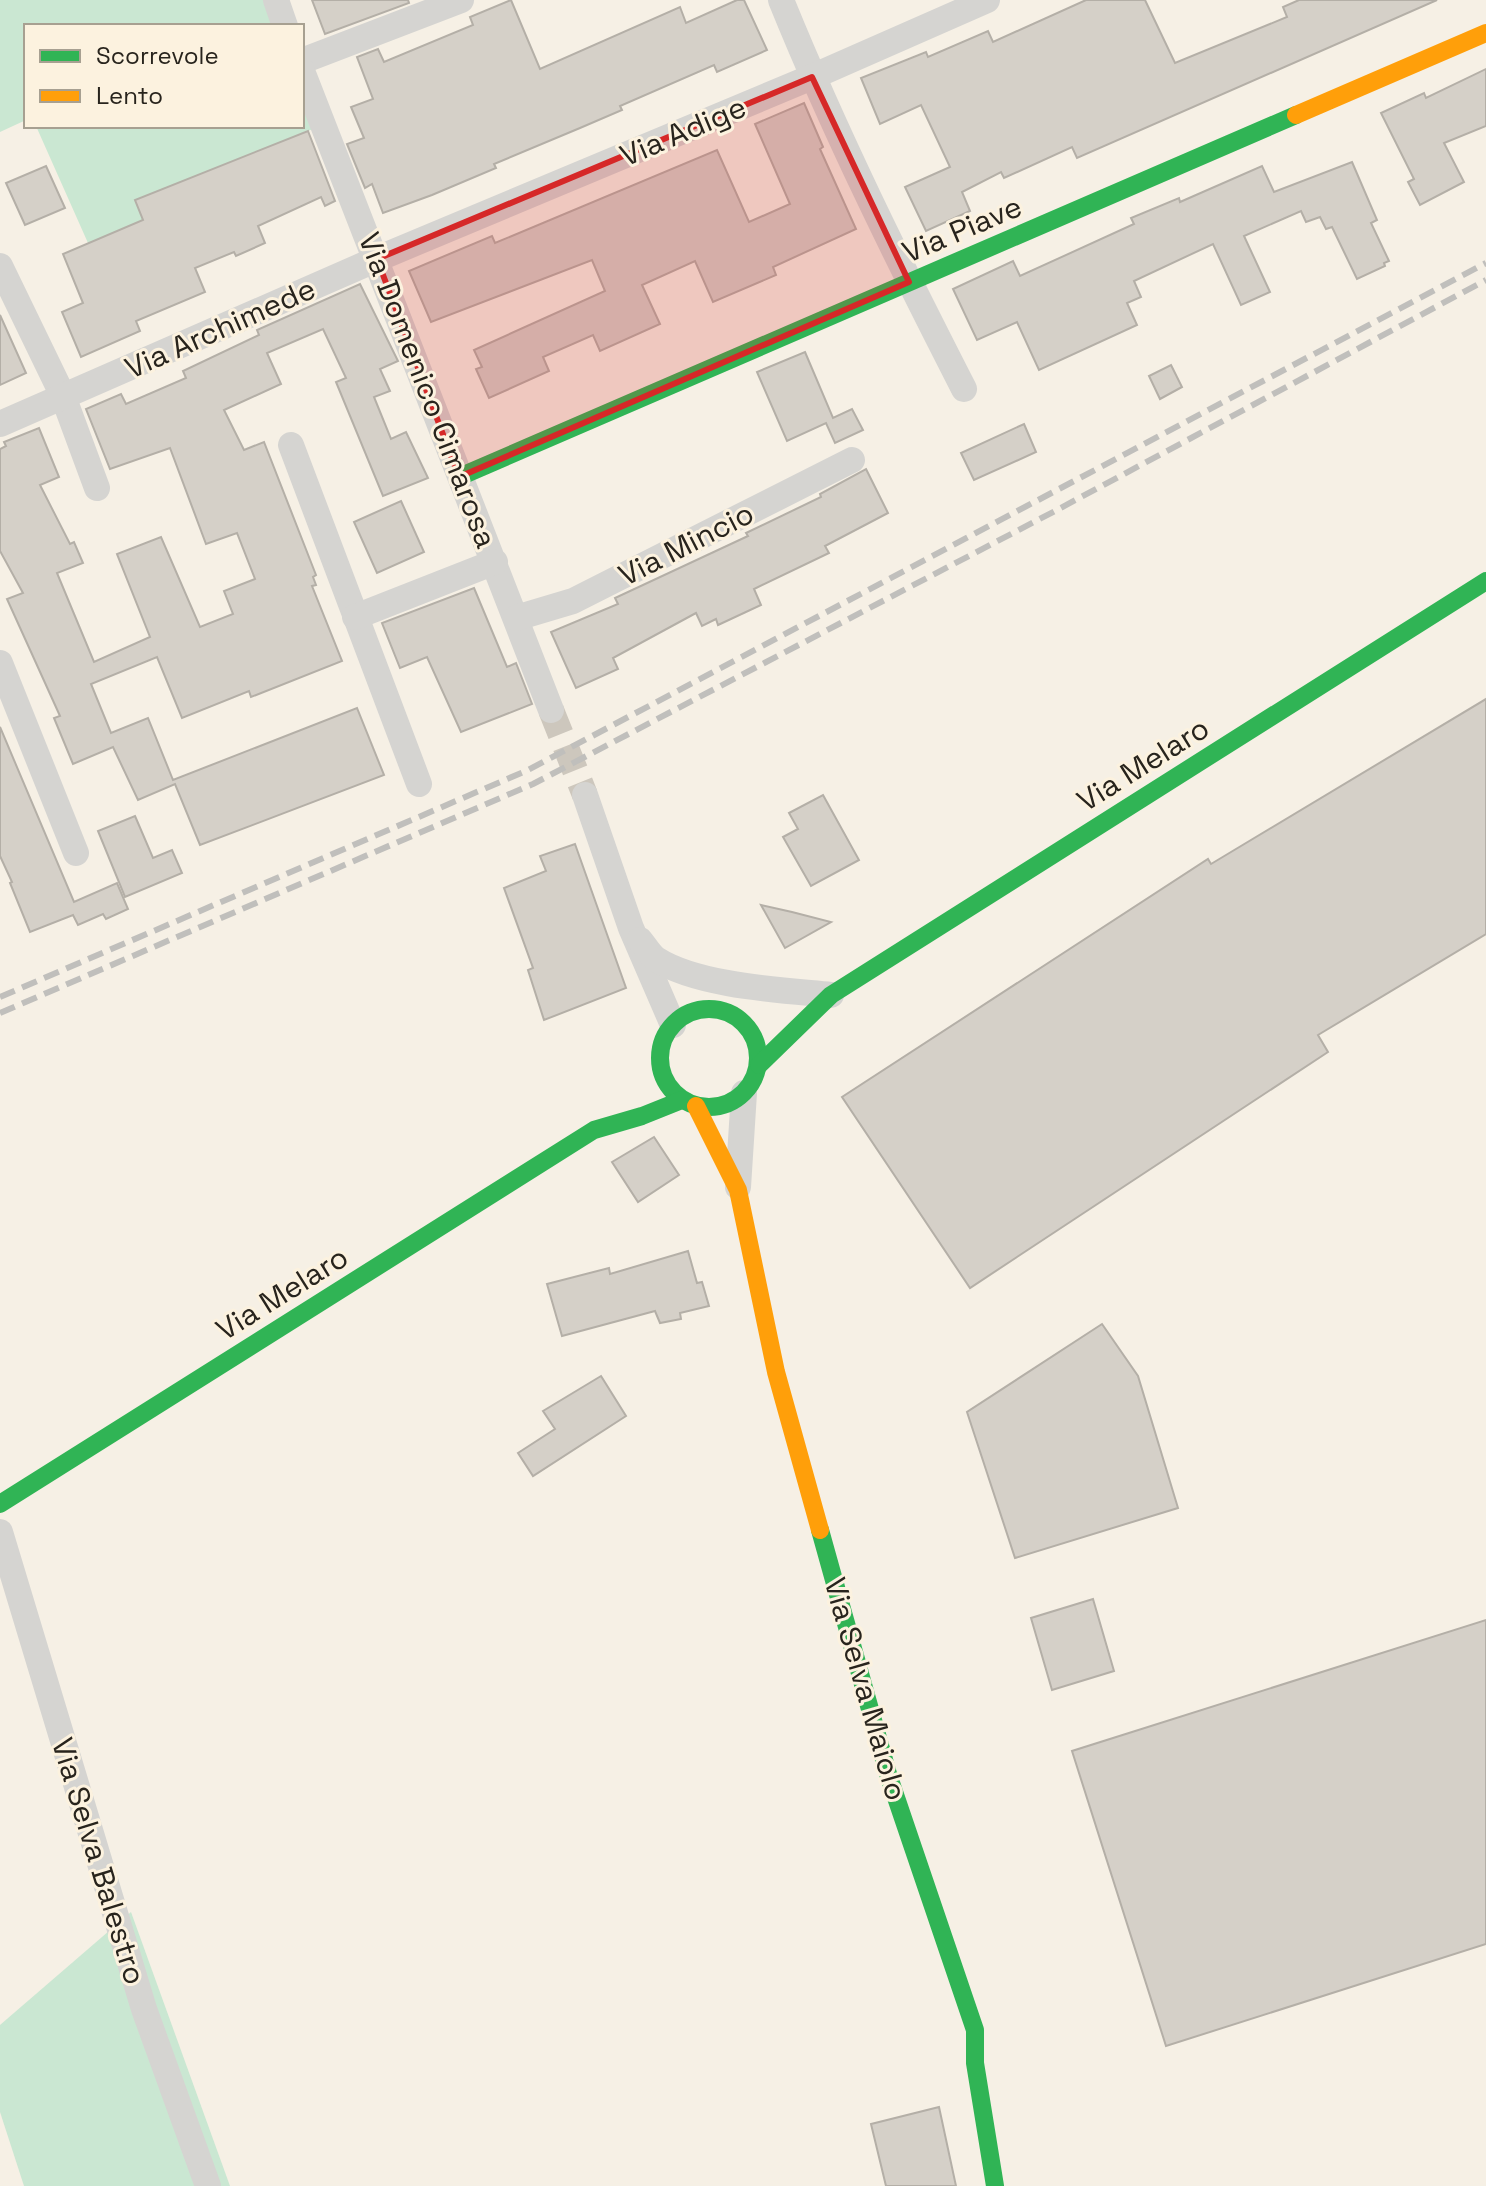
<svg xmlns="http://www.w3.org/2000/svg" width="1486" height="2186" font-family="'Space Grotesk',sans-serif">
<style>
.green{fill:#cae7d2}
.building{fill:#d5d0c8;stroke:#b4afa7;stroke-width:2}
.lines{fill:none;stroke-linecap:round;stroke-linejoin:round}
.street-tunnel{stroke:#cdc7bd;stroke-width:26;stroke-dasharray:26 13;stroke-linecap:butt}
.street{stroke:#d5d4d1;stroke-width:26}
.fast{stroke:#30b455;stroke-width:18}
.slow{stroke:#ff9f0a;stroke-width:18}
.rail{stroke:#c0bfbc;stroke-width:6;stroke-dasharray:16 8;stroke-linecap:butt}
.marked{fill:#d62828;fill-opacity:0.2;stroke:#d62828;stroke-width:6;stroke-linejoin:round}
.labels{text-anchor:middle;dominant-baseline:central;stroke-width:6;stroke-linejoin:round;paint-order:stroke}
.street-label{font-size:30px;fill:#28241d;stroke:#fcf2df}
</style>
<rect width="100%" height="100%" fill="#f6f0e5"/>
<g class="green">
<polygon points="0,0 267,0 276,26 26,26 26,120 0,132"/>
<polygon points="302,98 313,129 136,200 143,220 88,243 36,126 302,126"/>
<polygon points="131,1912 230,2186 24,2186 0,2112 0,2025"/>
</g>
<g class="building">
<polygon points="312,0 408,0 409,3 325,34"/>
<polygon points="511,0 540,69 680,7 686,23 737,0 744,0 767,50 717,72 714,65 620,106 622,110 580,128 494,164 496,168 432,195 383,213 372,184 365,188 347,144 364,138 351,107 373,99 357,57 378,49 384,62 473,25 470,17"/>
<polygon points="1086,0 1145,0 1175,63 1287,17 1283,7 1299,0 1437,0 1077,158 1072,147 1004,178 1001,172 962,192 970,211 926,231 905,187 950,167 921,105 880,124 861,78 926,52 928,57 988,31 993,42"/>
<polygon points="1486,69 1486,126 1444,143 1464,182 1420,205 1408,182 1414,179 1381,113 1424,93 1426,98"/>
<polygon points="804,103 823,147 820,149 856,229 773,267 776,275 713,302 695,261 642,285 660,324 600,351 593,335 543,357 549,371 489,398 476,369 482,367 474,350 605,291 592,260 431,322 409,271 492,236 495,243 717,150 749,222 790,204 755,124"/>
<polygon points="308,131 335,201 325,206 321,197 258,226 265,243 236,256 234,252 195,268 205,292 136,321 140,331 81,357 62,312 83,303 63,254 143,220 135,200"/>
<polygon points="1352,162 1377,220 1371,223 1389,261 1384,263 1385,266 1357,279 1332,227 1326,229 1320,217 1306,222 1301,211 1244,236 1270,292 1241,305 1213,244 1134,281 1141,297 1127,303 1137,325 1039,370 1017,322 977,340 953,289 1013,261 1020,276 1134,224 1131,218 1179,198 1180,202 1262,166 1274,192"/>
<polygon points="46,166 65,208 25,225 6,183"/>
<polygon points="360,284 398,361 380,369 390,391 374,397 391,439 406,432 428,478 383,496 336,382 346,378 323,329 267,353 281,384 224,410 244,450 264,442 316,575 313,577 316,585 312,586 342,661 251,697 249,691 182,718 157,657 91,684 111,733 148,718 173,780 357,708 384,775 200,845 175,784 138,800 113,747 73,764 54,718 60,716 7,599 23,593 0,551 0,449 6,446 4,442 39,428 59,477 40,485 70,544 74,542 83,563 57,573 94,662 150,637 117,554 161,537 200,627 233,614 224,591 255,579 237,533 206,544 170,448 110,469 86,409 121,394 126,404 186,378 183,371 259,335 257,330"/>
<polygon points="0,315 26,373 0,385"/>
<polygon points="805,352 833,418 852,409 863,430 835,443 826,423 787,441 757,372"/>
<polygon points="1171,365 1182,387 1160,399 1149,376"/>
<polygon points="1024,424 1036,452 974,480 961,453"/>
<polygon points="866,469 888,513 825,546 829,553 754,589 761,605 718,625 716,619 702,626 696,613 613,658 618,669 576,688 551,632 618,604 615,598 748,536 746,533 821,497 820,494"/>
<polygon points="401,501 424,552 377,573 354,522"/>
<polygon points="474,588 507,667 516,663 532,704 461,732 427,657 400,668 382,623"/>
<polygon points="1486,699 1486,934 1318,1035 1328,1052 970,1288 842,1097 1208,859 1211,864"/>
<polygon points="0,727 74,902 117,883 128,909 106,919 103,914 78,925 73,915 30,932 10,883 12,882 0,856"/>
<polygon points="823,795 859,860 811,886 783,837 798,829 789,813"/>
<polygon points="135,816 153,858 172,850 182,873 125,897 98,831"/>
<polygon points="575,844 626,988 544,1020 528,970 533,968 504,888 546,871 540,856"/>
<polygon points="761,905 792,912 831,922 785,948"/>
<polygon points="654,1137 679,1175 638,1202 612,1162"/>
<polygon points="688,1251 697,1283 702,1282 709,1306 680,1313 681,1319 660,1323 655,1311 562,1336 547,1284 609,1268 610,1274"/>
<polygon points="1102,1324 1138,1376 1178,1508 1015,1558 967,1412"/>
<polygon points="601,1376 626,1416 533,1476 518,1453 555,1429 543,1411"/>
<polygon points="1093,1599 1114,1671 1052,1690 1031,1618"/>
<polygon points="1486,1620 1486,1944 1166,2046 1072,1751"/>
<polygon points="939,2107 956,2186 886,2186 871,2124"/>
</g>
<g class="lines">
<polyline class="street-tunnel" points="551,710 585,795"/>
<g class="street">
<polyline points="276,0 285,26"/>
<path d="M781 0C835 133 899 262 964 389"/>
<polyline points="302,61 461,0"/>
<polyline points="302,71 551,710"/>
<polyline points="0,266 63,396 97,488"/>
<polyline points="0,424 377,259 812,77 987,0"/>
<polyline points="291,445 419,784"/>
<polyline points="355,617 495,562"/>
<polyline points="516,618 573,601 852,460"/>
<polyline points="0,663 76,853"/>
<polyline points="585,795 631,928 673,1025"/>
<path d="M640 940C645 946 650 955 656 959 698 986 781 990 831 995"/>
<polyline points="738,1187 744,1093"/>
<polyline points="0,1532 144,2009 208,2186"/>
</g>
<g class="fast">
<polyline points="459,477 1296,115"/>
<circle cx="709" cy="1058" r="49"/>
<polyline points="759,1065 831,995 1486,581"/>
<polyline points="0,1504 594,1130 642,1116 682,1100"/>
<polyline points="820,1530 888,1774 975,2030 975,2063 995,2186"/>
</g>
<g class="slow">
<polyline points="1296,115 1486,33"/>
<polyline points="696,1106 738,1190 776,1372 820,1530"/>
</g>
<g class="rail">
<polyline points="0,997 528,770 1486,263"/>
<polyline points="0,1013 533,784 1055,511 1486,280"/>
</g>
</g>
<path class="marked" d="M812 77 909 282 459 477 377 259Z"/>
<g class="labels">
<g class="street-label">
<text transform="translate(683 131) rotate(-23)">Via Adige</text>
<text transform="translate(962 229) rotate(-23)">Via Piave</text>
<text transform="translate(220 328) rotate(-24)">Via Archimede</text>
<text transform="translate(428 390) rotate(69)">Via Domenico Cimarosa</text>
<text transform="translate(686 544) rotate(-27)">Via Mincio</text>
<text transform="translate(1143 764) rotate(-32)">Via Melaro</text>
<text transform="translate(282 1293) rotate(-32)">Via Melaro</text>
<text transform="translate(866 1689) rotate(74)">Via Selva Maiolo</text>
<text transform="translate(99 1861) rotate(73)">Via Selva Balestro</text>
</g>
</g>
<rect x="24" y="24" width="280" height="104" fill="#fcf2df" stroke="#a7a091" stroke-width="2"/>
<rect x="40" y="50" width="40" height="12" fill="#30b455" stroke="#a7a091" stroke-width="2"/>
<text x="96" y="64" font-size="24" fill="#28241d">Scorrevole</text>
<rect x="40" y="90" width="40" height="12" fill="#ff9f0a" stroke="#a7a091" stroke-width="2"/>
<text x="96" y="104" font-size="24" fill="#28241d">Lento</text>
</svg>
